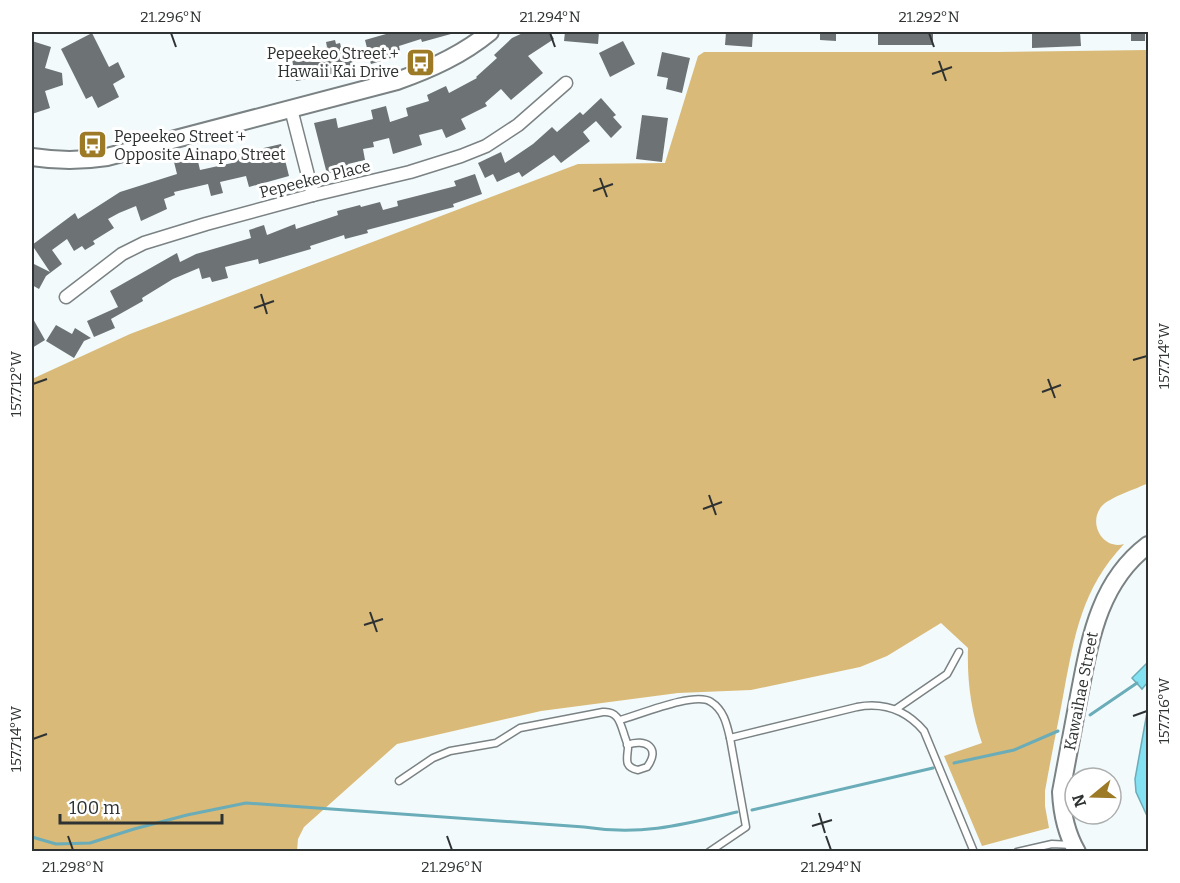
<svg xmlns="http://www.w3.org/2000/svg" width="1180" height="883" font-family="Bitter,serif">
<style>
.forest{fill:#d9ba78}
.water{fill:#84e1f2;stroke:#6aacb8;stroke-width:1.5}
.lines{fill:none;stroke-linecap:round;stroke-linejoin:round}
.stream{stroke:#6aacb8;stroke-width:3}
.building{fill:#6d7375}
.lane-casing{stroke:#7b8283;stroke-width:9}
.street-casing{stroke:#7b8283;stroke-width:15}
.secondary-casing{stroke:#7b8283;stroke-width:20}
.lane{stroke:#fff;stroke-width:6}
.street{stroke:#fff;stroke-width:12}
.secondary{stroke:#fff;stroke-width:16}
.ticks{fill:none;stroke:#2f3232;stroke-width:2}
.labels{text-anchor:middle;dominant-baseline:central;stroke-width:6;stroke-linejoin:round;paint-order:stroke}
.poi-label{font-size:16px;fill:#2f3232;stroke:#fff;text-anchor:end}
.street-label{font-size:16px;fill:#2f3232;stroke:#fff}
.neatline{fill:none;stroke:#2f3232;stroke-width:2}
.ticks-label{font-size:15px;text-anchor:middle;fill:#2f3232}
</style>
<rect width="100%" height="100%" fill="#f2fafc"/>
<path class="forest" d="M1148 50V483C1137 489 1109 497 1101 507 1088 524 1103 550 1124 544 1082 589 1075 633 1064 691 1058 724 1051 757 1045 791V806L1049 828 982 846 944 756 982 743C971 711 967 681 968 648L941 623 887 656 860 667 751 690 678 693 541 711 397 744 304 827 298 839 297 851H32V379L130 334 578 164 665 163 698 56 704 52H997Z"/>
<g class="water">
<polygon points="1148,662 1148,682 1142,689 1132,678"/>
<polygon points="1148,707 1148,818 1136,792 1135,779"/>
</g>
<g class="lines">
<g class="stream">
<polyline points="1090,715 1137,683"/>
<polyline points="954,763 1014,750 1058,731"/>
<polyline points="752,810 933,768"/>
<path d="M32 837 56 844 90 843 134 829 187 815 246 803 584 827C641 836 682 825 737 812"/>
</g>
</g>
<g class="building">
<polygon points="393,32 451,32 451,34 422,42 421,39 399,46 401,55 371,64 369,58 350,63 351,66 348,67 349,72 296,81 295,75 289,76 286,66 293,65 291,55 327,47 326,42 335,40 336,44 340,43 342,51 347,50 348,54 367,48 365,40"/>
<polygon points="525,32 550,32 554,39 528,56 543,73 511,100 501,89 485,103 487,106 461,119 466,129 446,138 442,129 419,135 422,145 393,154 389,138 373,142 374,147 363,149 365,160 348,164 349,168 327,174 314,123 336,118 338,128 373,119 371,110 386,106 390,122 408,116 406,108 429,101 427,95 446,86 449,93 477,78 476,77 497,58 494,55 512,38"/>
<polygon points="565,32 599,32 598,44 564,41"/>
<polygon points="726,32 753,32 752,47 725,45"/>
<polygon points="820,32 836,32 836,41 820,40"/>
<rect x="878" y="32" width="55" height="13"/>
<polygon points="1032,32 1080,32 1081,46 1032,48"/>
<rect x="1131" y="32" width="14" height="9"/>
<polygon points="92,33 109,67 118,62 125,77 113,84 119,97 98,108 92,96 86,99 61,49"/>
<polygon points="32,41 51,47 45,68 62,73 63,85 45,91 50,108 32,114"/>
<polygon points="623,41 635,64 610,77 599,53"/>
<polygon points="662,52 690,58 682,93 666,89 668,78 657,76"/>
<polygon points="601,98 616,115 613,117 622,127 611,138 596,121 583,132 590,141 561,163 554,155 522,177 519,172 497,182 493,174 485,178 478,163 501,152 505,163 533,144 552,127 557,132 580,112 583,115"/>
<polygon points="642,115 668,118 662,162 636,159"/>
<polygon points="281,144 289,176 249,187 246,176 220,182 223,193 211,196 208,184 174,192 175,195 164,199 167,209 141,221 136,206 119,213 108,219 114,228 93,241 95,244 85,250 82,246 74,251 67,239 52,250 62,264 46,276 39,289 32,285 32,263 50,272 32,245 75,213 78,219 120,192 177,174 174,162 197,157 200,170 232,163 230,156"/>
<polygon points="475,174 482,194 453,204 454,207 367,230 368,233 345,239 344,235 310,246 311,249 259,264 258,259 225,267 228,278 212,282 210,277 202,279 199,268 173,279 142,298 143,301 111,319 115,328 94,337 87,321 118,307 110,291 177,253 180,262 196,254 251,238 249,230 264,225 267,235 295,224 296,229 338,215 337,211 360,205 361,207 380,202 383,210 398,206 397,201 456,186 454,181"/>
<polygon points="32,317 45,340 32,348"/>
<polygon points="56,325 72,334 75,328 91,338 84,341 74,358 46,341"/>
</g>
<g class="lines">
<defs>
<g id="lane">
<polyline points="896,709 947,674 959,652"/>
<path d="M620 720C639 715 695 691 711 702 724 710 727 725 730 738L857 707C884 702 906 710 924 731L974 852"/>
<path d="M399 781 433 758 450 751 496 743 520 728 603 712C618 711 620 722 624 734 625 738 628 744 628 748 627 760 624 767 638 770L647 767C661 748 646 738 627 745"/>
<polyline points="709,852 746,827 730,738"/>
<polyline points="1017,852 1052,844 1072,845"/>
</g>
<g id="street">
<polyline points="291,109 313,195"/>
<polyline points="66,297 122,254 144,243 206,224 313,195 410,172 461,156 486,146 518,125 566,83"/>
</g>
<g id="secondary">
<path d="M32 157C58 161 81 161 107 157L397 81C431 69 462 55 490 32"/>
<path d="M1077 852C1066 833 1062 814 1061 792 1067 760 1073 728 1079 696 1090 639 1099 582 1148 545"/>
</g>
</defs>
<use href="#lane" class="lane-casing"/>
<use href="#street" class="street-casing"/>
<use href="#secondary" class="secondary-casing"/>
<use href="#lane" class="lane"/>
<use href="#street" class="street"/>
<use href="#secondary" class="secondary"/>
</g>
<path class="ticks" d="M171 33 176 47M550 33 555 47M929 33 934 47M939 61 946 81M932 74 952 67M600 178 607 197M593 191 613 184M261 294 267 314M254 308 274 301M1133 360 1147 356M1048 379 1055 398M33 384 47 379M1042 392 1061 385M709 495 716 515M703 509 722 502M370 612 377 632M364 625 383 619M1133 716 1147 711M33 739 47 734M819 813 825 833M812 826 832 820M68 836 73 850M447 836 452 850M826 836 831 850"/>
<defs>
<symbol id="bus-square" viewBox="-11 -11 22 22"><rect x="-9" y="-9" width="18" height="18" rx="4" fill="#9d7a25" stroke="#fff"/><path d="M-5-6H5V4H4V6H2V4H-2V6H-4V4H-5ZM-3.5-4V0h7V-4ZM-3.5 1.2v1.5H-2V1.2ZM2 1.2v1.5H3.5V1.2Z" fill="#fff"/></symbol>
</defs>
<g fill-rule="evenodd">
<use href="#bus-square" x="404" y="46" width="33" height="33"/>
<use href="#bus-square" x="76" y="128" width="33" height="33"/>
</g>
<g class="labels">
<g class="poi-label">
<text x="399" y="53">Pepeekeo Street +<tspan x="399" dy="18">Hawaii Kai Drive</tspan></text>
<text x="114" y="136" text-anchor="start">Pepeekeo Street +<tspan x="114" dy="18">Opposite Ainapo Street</tspan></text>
</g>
<g class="street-label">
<text transform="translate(315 179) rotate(-14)">Pepeekeo Place</text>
<text transform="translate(1081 691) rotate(-79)">Kawaihae Street</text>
</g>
</g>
<rect width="1180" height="883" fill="none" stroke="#ffffff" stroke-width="66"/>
<g transform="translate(1093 796) rotate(251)"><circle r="28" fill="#ffffff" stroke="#acadad" stroke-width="1.5"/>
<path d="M0-4.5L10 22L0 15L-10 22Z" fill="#9d7a25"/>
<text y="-9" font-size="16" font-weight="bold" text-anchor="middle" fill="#2f3232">N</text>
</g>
<path d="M60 814v9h162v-9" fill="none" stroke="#2f3232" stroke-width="3"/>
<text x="69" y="814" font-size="18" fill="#2f3232" stroke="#ffffff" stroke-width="4.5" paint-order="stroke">100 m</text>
<rect x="33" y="33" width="1114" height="817" class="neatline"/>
<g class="ticks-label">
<text x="171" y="22">21.296°N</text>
<text x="550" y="22">21.294°N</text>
<text x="929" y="22">21.292°N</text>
<text transform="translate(1164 356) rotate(-90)" y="5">157.714°W</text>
<text transform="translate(16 384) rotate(-90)" y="5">157.712°W</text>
<text transform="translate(1164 711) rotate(-90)" y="5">157.716°W</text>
<text transform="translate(16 739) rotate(-90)" y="5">157.714°W</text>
<text x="73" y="872">21.298°N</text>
<text x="452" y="872">21.296°N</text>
<text x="831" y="872">21.294°N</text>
</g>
</svg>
